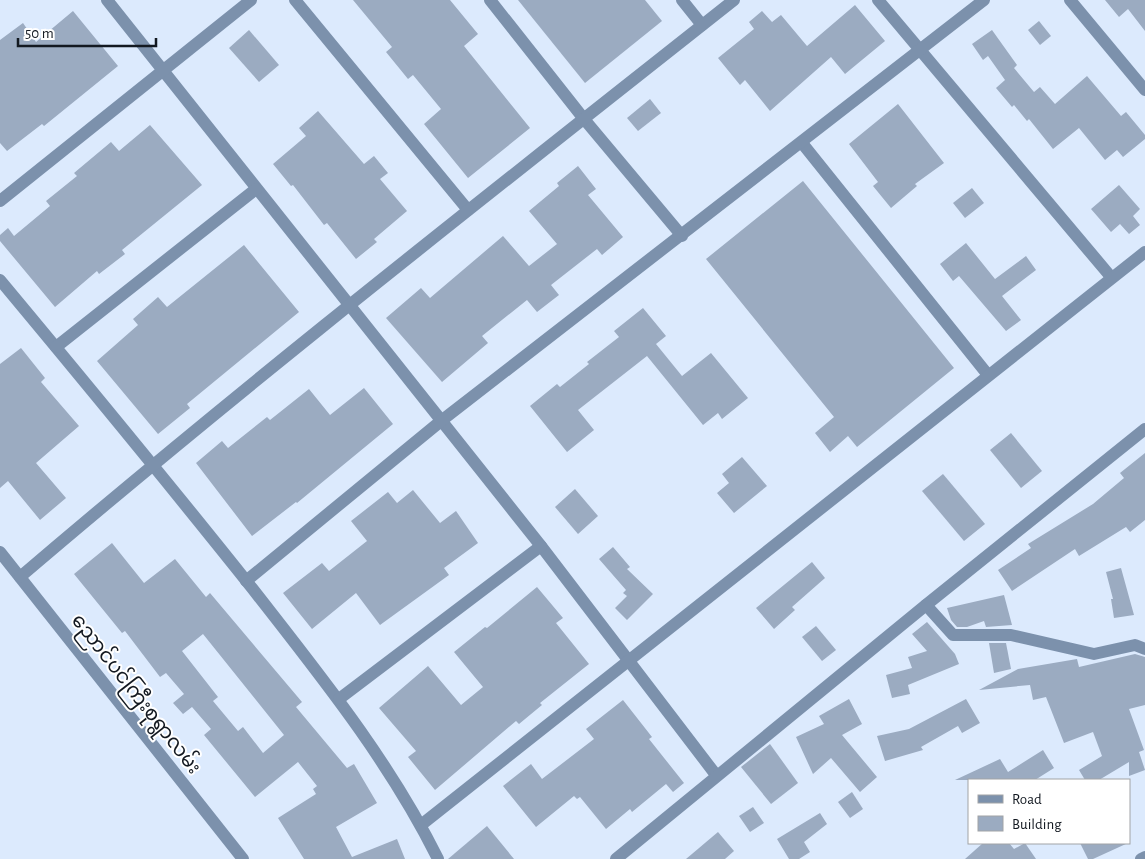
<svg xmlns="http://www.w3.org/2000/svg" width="1145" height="859" font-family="'Alegreya Sans','Noto Sans Myanmar',sans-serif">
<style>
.building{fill:#9babc1;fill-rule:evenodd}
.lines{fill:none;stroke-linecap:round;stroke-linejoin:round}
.minor{stroke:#7c91ac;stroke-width:12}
.labels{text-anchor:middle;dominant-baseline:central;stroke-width:4;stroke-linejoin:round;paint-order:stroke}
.street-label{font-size:20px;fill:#131921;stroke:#fff}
</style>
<rect width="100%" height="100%" fill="#dceafd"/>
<g class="building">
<polygon points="353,0 450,0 478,34 464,46 530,128 468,178 424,124 441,109 413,75 408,79 386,52 392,47"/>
<polygon points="518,0 645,0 662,21 585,83"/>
<polygon points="1105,0 1145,0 1145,31 1128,9 1119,17"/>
<polygon points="855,5 885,41 845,74 831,57 770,111 745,80 740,85 718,58 754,29 749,22 762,11 772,22 781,15 807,46"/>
<polygon points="73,11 118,66 44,126 42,124 7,151 0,143 0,40 23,23 36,42"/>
<polygon points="1039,21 1051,36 1040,45 1028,30"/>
<polygon points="249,30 279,65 259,82 229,48"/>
<polygon points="992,30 1017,65 1014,68 1034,92 1040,87 1055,104 1087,76 1121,116 1126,112 1145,135 1145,139 1123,157 1117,150 1105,160 1079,128 1053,149 1029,119 1027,121 1014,105 1012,107 996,88 1005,80 988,56 983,60 972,44"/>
<polygon points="650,99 661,113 638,131 627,118"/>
<polygon points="898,104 944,163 915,184 917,186 891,208 873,186 878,182 849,144"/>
<polygon points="318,111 364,164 374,156 388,173 380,179 407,211 374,239 377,242 356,259 327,223 324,225 293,185 291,186 273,164 306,136 299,128"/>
<polygon points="150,125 202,185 122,250 125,254 99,274 97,271 55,307 0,241 0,235 8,228 14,236 50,206 46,201 77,176 74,173 111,142 119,151"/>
<polygon points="578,166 596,189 588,195 623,237 602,255 597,249 551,285 559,295 537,312 527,300 482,336 488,343 442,382 386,318 421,288 430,298 503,236 529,266 557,244 529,211 559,186 557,183"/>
<polygon points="803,181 954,368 857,447 848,436 830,452 815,433 834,417 706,259"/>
<polygon points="1119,185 1140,209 1133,216 1140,225 1129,234 1120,224 1111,232 1091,209"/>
<polygon points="972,188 984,203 965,218 953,203"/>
<polygon points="966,243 995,279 1026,256 1036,270 1002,296 1021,320 1006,331 959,276 953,281 940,264"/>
<polygon points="244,245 299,312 187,404 190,408 158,434 97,361 138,325 133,319 158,297 167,307"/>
<polygon points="643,308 666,336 656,344 682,376 711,353 748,398 722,419 718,413 703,425 647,356 578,410 594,430 567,452 530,406 557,384 560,387 589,364 587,362 619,337 614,331"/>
<polygon points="21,348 45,378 41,382 79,426 36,463 66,498 40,520 8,481 0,488 0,364"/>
<polygon points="364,388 393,424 297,503 296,502 252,536 196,463 222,441 228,448 267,417 270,420 309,389 330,415"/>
<polygon points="1011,433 1042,471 1021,488 990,450"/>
<polygon points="1145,453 1145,520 1130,532 1126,527 1079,556 1075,549 1012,591 998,570 1031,548 1028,544 1093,504 1124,478 1120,473"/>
<polygon points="742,457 767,486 734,513 717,493 729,483 722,474"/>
<polygon points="943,474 985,524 964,541 922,491"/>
<polygon points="575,489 598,516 578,534 555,507"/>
<polygon points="413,490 440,523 456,511 478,543 444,568 449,575 380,625 356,593 312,629 283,593 322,563 329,571 367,541 351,521 388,492 397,503"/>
<path d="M112 543 144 583 175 559 206 597 210 593 302 702 296 707 347 768 354 764 377 803 336 827 352 857 397 839 405 859H304L278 818 316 794 313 789 317 786 298 762 255 797 204 735 211 729 192 707 183 714 173 703 184 694 166 673 160 677 125 631 122 633 74 574ZM203 634 284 735 263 753 243 727 238 731 213 701 218 697 182 651Z"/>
<polygon points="613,547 630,567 627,569 653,594 627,620 615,608 627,596 623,593 626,590 599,559"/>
<polygon points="812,562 825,578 792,607 795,610 774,629 756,608"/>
<polygon points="1121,568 1134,615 1114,618 1111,599 1113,599 1106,572"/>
<polygon points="537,587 563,618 556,623 589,664 540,703 542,705 519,724 516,721 435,790 408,757 416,751 379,708 428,666 461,705 483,687 454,652 485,627 487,628"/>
<polygon points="1004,595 1012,625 986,627 984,621 967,627 957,627 951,620 947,608"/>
<polygon points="927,622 955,654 959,664 908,685 910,694 892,698 886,675 912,668 908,657 927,651 912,634"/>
<polygon points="816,626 836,650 822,661 802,637"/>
<polygon points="989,643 1006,643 1011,669 994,673"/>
<polygon points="1135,654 1145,657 1145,705 1129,709 1144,750 1139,752 1145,770 1129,776 1129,762 1099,780 1085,780 1079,770 1102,756 1093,732 1064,743 1046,697 1033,700 1030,685 979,690 1018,669 1077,659 1079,667"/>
<polygon points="849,699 862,724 842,735 877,777 860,792 831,758 813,774 796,737 824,724 819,716"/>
<polygon points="966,699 980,723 962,733 958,726 921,747 923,750 885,761 877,736 909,729"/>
<polygon points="623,700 652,737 649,739 684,783 673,792 666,784 632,812 630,809 606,829 580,797 577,799 574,796 536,827 503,786 531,764 542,779 594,739 586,729"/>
<polygon points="770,744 798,783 771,804 741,767"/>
<polygon points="1043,750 1054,768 1035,780 955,780 1000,759 1008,772"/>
<polygon points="852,792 863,809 850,818 838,802"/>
<polygon points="753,807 764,823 750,832 739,816"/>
<polygon points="820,813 827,824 804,842 810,852 799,859 789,859 777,839"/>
<polygon points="487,826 514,859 448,859"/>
<polygon points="718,832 734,851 725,859 686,859"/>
<polygon points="983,843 1009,843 1014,849 1025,843 1036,859 965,859"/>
<polygon points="1080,843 1128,843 1093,859 1088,859"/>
</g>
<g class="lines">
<g class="minor">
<polyline points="107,0 541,546 716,775"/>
<polyline points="295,0 468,210"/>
<polyline points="490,0 584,119 682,236"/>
<polyline points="682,0 702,25"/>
<polyline points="878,0 1111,277"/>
<polyline points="1070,0 1145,90"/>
<polyline points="802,143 988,375"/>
<polyline points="0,201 251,0"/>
<path d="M0 280C85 382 169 484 252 588 319 674 389 760 438 859"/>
<polyline points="56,347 256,189"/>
<polyline points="0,552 243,859"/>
<path d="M20 577C253 378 494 190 734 0"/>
<polyline points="246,581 441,421 984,0"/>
<polyline points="926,605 953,635 1011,635 1094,654 1135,645 1145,649"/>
<polyline points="339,699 541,546"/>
<polyline points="421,825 1145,252"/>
<polyline points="616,859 926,605 1145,429"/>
<polyline points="1141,859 1145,857"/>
</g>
</g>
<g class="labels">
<g class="street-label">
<text transform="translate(136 694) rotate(52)">ညောင်ပင်ကြီးစုရွာလမ်း</text>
</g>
</g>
<rect x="968" y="779" width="162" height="65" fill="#ffffff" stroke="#a1a3a6"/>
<rect x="978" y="795" width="25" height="8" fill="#7c91ac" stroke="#a1a3a6"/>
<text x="1012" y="804" font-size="15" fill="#131921">Road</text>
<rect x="978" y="816" width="25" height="15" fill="#9babc1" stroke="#a1a3a6"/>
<text x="1012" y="829" font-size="15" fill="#131921">Building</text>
<path d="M18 38v8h138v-8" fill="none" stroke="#131921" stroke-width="2.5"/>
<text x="25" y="38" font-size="15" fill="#131921" stroke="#ffffff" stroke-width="4" paint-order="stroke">50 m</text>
</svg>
